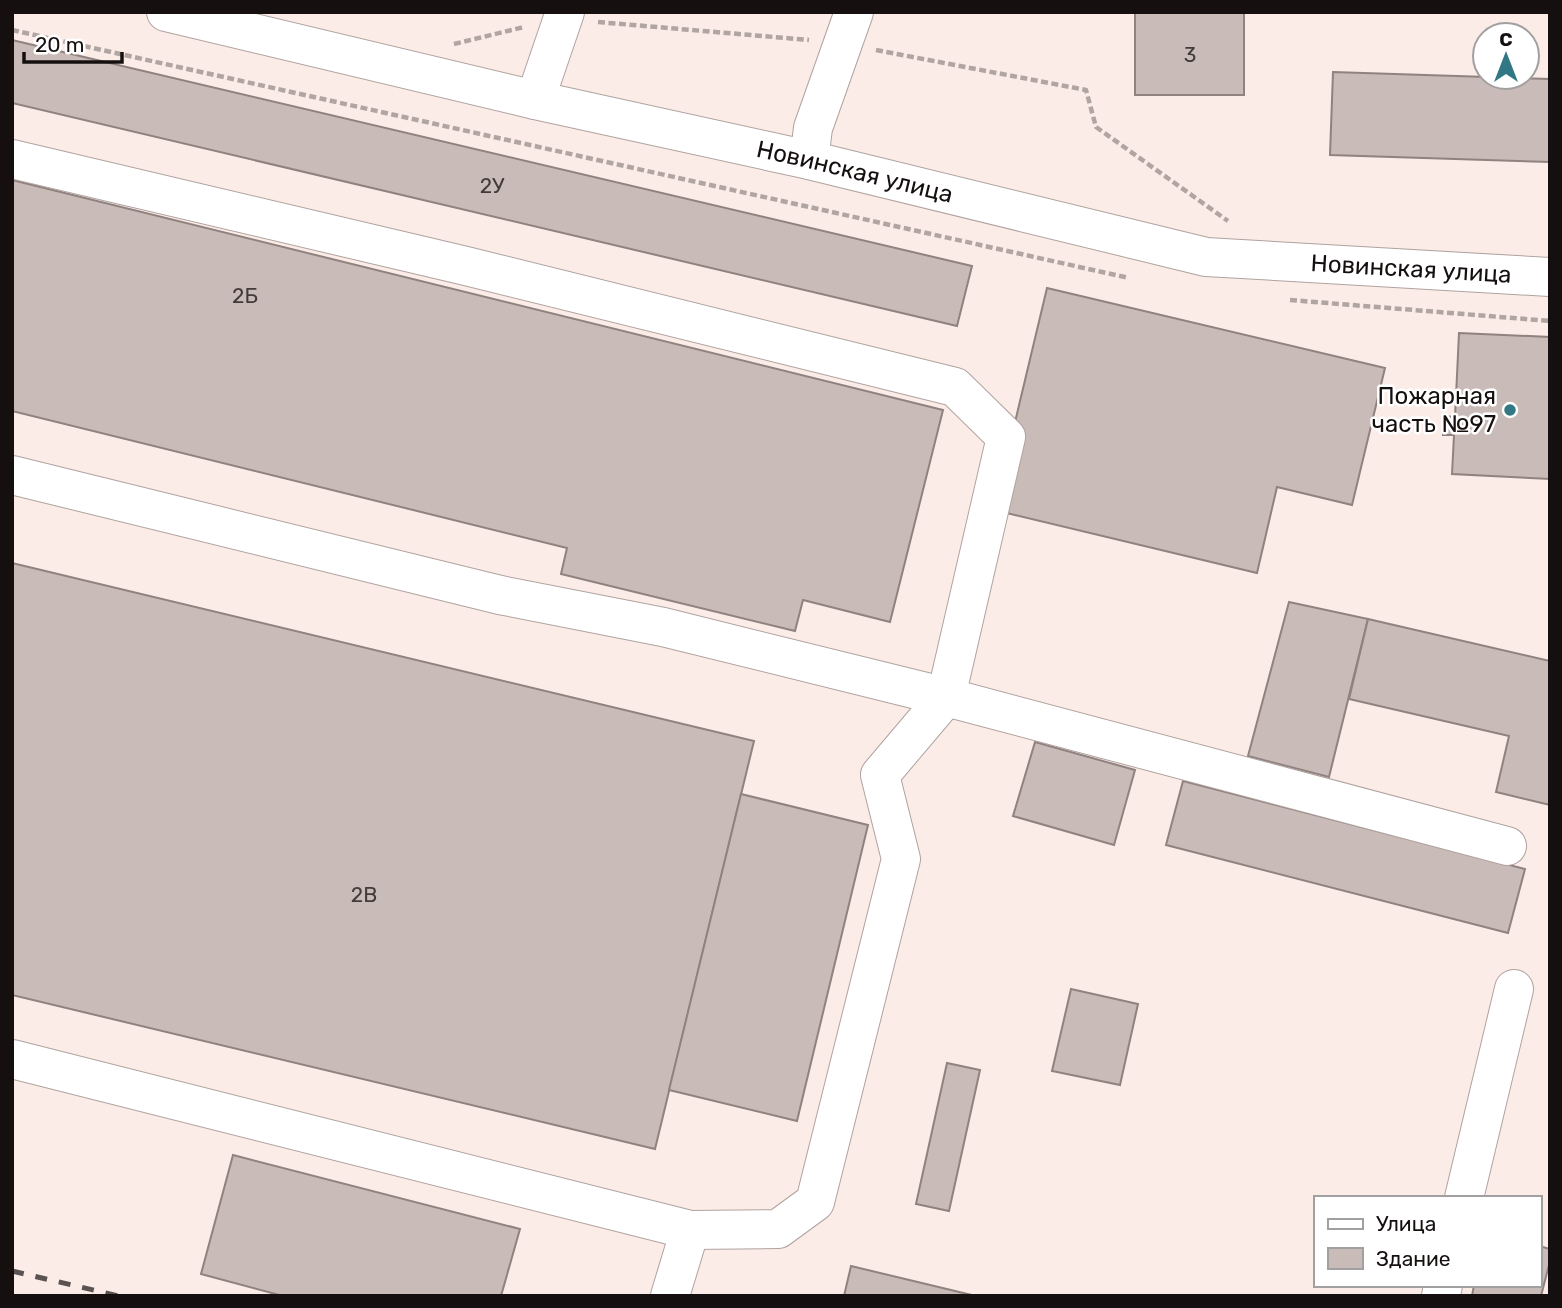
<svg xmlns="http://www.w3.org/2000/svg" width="1562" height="1308" font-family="Rubik,sans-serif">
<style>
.building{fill:#c9bbb7;stroke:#8f827f;stroke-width:2}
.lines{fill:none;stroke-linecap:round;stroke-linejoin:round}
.minor-casing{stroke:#b0a39f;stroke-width:40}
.major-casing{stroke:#b0a39f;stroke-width:40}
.path{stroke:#b1a5a2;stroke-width:4.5;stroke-dasharray:7 3.5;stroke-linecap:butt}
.minor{stroke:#fff;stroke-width:38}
.major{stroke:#fff;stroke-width:38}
.rail{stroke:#5b5351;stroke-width:5;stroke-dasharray:12 12;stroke-linecap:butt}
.poi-dot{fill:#317784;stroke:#fff;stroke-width:2.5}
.labels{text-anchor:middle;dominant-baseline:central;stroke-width:5;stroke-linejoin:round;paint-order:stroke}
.number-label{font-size:21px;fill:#423b39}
.street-label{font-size:24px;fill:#15100f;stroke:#fff}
.poi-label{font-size:24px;fill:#15100f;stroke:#fff;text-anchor:end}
</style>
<rect width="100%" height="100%" fill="#fbece8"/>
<g class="building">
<rect x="1135" y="12" width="109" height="83"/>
<polygon points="12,40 972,266 957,326 12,103"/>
<polygon points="1333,72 1550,79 1550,162 1330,155"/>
<polygon points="12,180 943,410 890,622 803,600 795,631 561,574 567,548 12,411"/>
<polygon points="1047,288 1385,368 1352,505 1277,487 1257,573 994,510"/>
<polygon points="1459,333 1550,337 1550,479 1452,474 1454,435 1443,435 1444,416 1455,417"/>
<polygon points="12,563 754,741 655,1149 12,995"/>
<polygon points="1289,602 1368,619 1329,777 1248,756"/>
<polygon points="1368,619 1550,661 1550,805 1496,792 1509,736 1349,699"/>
<polygon points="1035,742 1135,770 1114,845 1013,816"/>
<polygon points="1183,781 1525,869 1508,933 1166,845"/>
<polygon points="741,794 868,825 797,1121 669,1090"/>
<polygon points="1071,989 1138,1004 1120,1085 1052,1071"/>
<polygon points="947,1063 980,1070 949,1211 916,1204"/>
<polygon points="233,1155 520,1229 501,1296 283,1296 201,1274"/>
<polygon points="1539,1246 1550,1249 1550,1261 1541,1296 1472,1296 1474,1285 1539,1285"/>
<polygon points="851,1266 976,1296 844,1296"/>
</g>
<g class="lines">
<defs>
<g id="minor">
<polyline points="535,100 565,12"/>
<polyline points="12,159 466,266 955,387 1006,437 946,697 880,775 901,859 815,1202 778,1229 690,1230 12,1059"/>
<polyline points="809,160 813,128 854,12"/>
<polyline points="12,475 500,595 663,627 946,697 1507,846"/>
<polyline points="1464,1198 1514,989"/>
<polyline points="670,1296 690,1230"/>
<polyline points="1441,1296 1443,1285"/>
</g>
<g id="major">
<path id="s1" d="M166 12 535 100 809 160 1206 257 1550 277"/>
</g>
</defs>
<use href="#minor" class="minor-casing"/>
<use href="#major" class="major-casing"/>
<g class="path">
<polyline points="598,22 809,40"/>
<polyline points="12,30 1129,278"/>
<polyline points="454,44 524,27"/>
<polyline points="876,50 1086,90 1096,127 1228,221"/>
<polyline points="1290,300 1550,321"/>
</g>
<use href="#minor" class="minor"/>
<use href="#major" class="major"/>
<polyline class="rail" points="12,1271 119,1296"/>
</g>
<circle class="poi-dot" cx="1510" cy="410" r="7"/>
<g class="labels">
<g class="number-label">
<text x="1190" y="54">3</text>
<text x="492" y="185">2У</text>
<text x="245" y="295">2Б</text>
<text x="364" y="894">2В</text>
</g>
<g class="street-label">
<text stroke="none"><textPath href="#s1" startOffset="707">Новинская улица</textPath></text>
<text stroke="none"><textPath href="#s1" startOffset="1274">Новинская улица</textPath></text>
</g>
<g class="poi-label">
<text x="1496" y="396">Пожарная<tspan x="1496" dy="28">часть №97</tspan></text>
</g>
</g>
<rect width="1562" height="1308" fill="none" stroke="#15100f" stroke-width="28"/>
<rect x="1314" y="1196" width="228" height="91" fill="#ffffff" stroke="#a19f9f" stroke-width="2"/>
<rect x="1328" y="1219" width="35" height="10" fill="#ffffff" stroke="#a19f9f" stroke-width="2"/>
<text x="1376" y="1231" font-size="21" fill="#15100f">Улица</text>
<rect x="1328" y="1248" width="35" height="21" fill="#c9bbb7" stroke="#a19f9f" stroke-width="2"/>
<text x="1376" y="1266" font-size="21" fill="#15100f">Здание</text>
<g transform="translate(1506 56)"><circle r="33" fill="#ffffff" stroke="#a19f9f" stroke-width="2"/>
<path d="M0-5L12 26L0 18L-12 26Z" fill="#317784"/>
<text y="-10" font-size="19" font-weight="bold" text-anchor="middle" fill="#15100f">С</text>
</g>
<path d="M24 52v10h98v-10" fill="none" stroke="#15100f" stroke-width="3.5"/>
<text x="35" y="52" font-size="21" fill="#15100f" stroke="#ffffff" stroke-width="5" paint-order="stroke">20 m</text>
</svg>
